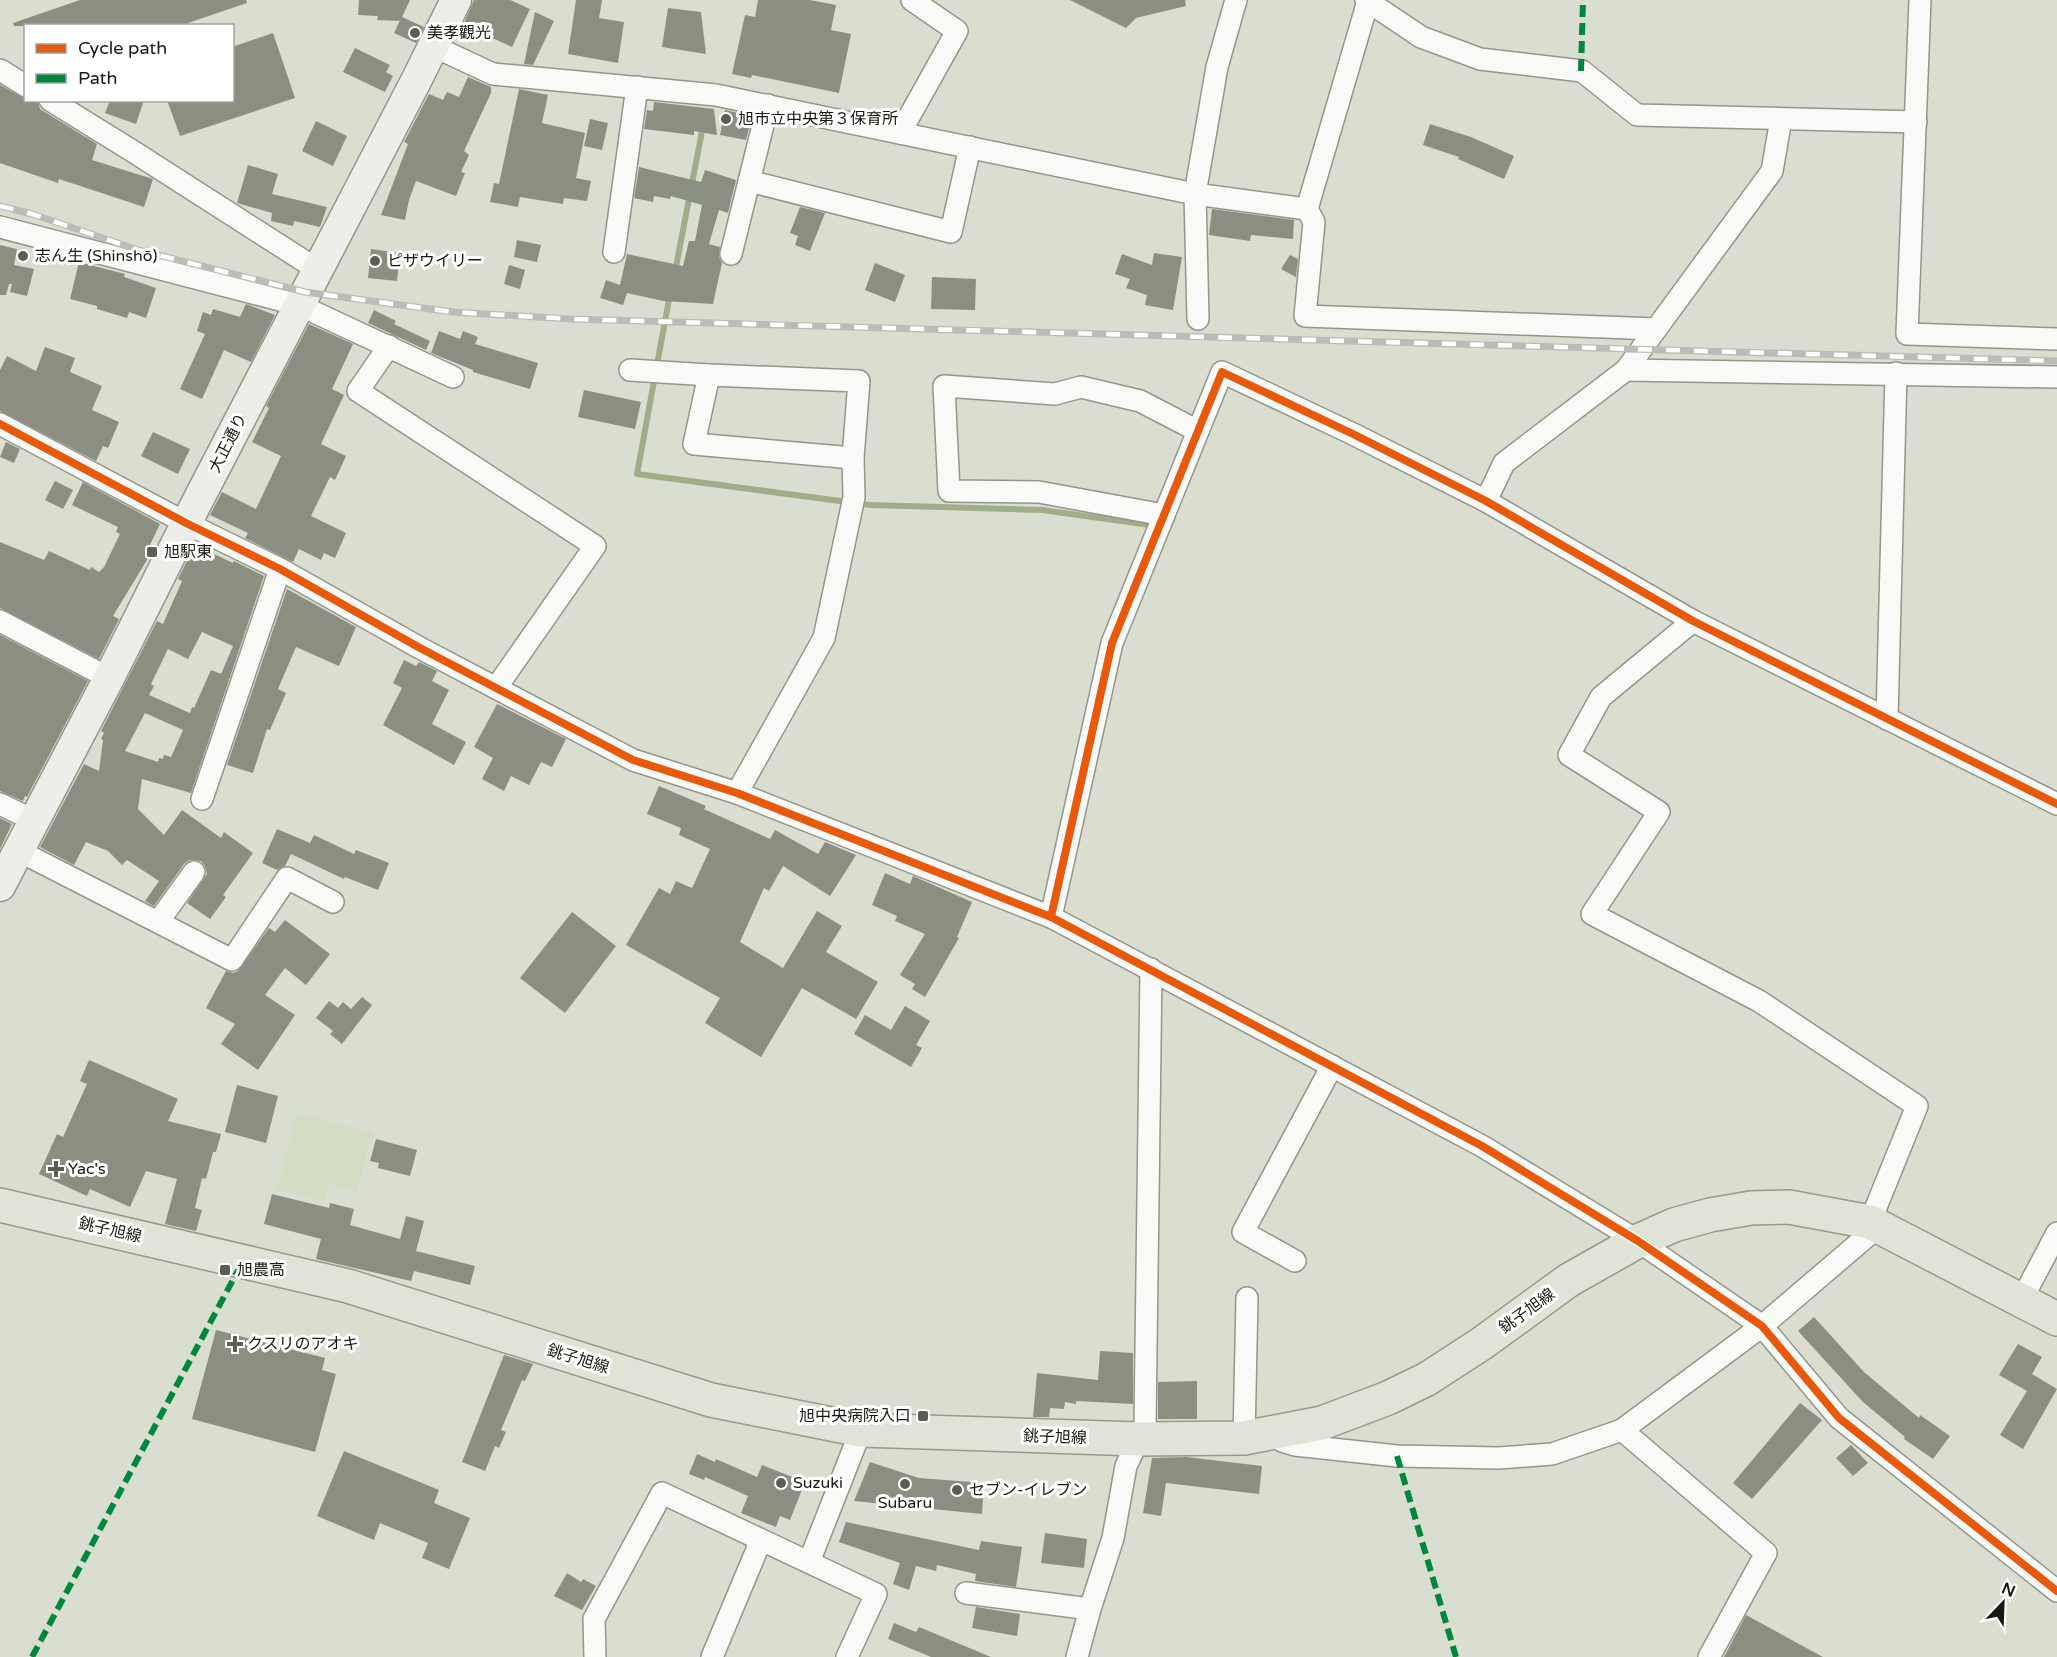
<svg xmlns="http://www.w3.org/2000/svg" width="2057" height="1657" font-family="'Varela Round','Noto Sans JP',sans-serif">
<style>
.built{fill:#d4dcc3}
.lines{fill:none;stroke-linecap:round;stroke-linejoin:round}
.stream{stroke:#a1ac88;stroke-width:6}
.building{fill:#8b8f81;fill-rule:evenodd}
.street-casing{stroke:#92968b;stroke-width:24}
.secondary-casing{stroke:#92968b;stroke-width:33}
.primary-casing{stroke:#959b85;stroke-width:36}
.street{stroke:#f9faf8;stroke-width:21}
.secondary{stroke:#edeee9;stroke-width:30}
.primary{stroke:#e0e3d8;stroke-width:33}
.rail-casing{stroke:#bbbbb8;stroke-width:7}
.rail{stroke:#fff;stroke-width:4.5;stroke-dasharray:14;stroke-linecap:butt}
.quiet{stroke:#00873e;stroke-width:6;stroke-dasharray:12 6;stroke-linecap:butt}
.cycleway-casing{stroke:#fff;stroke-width:11}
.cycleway{stroke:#e8590c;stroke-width:8}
.poi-dot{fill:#5b5e53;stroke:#fff;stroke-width:2}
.labels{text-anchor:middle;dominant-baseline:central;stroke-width:6;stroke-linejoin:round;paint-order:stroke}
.poi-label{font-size:16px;fill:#161910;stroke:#fff;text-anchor:start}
.street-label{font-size:16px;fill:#161910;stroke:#fff}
</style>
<rect width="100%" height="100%" fill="#daded0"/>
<polygon class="built" points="296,1113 372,1133 357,1192 329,1184 324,1201 277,1189"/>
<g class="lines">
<g class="stream">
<polyline points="675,272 703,126"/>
<polyline points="670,294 637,474 870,505 1042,510 1150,525"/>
</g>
</g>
<g class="building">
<polygon points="80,0 246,0 247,3 179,26 14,26 13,23"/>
<polygon points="359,0 410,0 402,17 424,27 416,43 394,33 401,18 400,21 377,20 378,16 358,15"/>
<polygon points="474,0 510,0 530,9 512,47 463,25"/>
<polygon points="576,0 602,0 599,18 624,22 618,63 568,54"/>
<polygon points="758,0 810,0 836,5 831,30 851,34 839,93 752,75 751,78 732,74 745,15 755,17"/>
<polygon points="1070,0 1185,0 1186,6 1136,18 1126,28"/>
<polygon points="668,8 701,12 706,54 662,47"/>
<polygon points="535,12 554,21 533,65 524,64"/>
<polygon points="273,33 295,98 180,136 167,100 232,100 232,47"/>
<polygon points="355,48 390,65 386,72 393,76 385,92 343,72"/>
<polygon points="468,77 491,87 491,93 464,151 469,155 461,172 465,173 456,196 416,181 409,200 405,220 381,215 408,144 404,142 429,94 443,100 447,92 459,97"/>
<polygon points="0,85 26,99 26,100 38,102 40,109 97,144 92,160 153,179 144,207 59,179 58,183 0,163"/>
<polygon points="519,89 548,95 542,123 585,133 576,178 591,181 587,201 564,198 563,204 520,197 518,207 490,202 494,183 499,184"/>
<polygon points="110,100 144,100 136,124 105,113"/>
<polygon points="654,102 714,109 717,135 694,131 694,135 644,129 647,110 653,111"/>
<polygon points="725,110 752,116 746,140 720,135"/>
<polygon points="590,119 608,123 602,150 584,146"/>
<polygon points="316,121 347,136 333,166 302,151"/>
<polygon points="1430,124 1471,137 1514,156 1504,179 1458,159 1459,157 1423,145"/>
<polygon points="248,165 278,174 272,194 327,207 320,227 294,221 293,226 271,221 272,213 237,203"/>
<polygon points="639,167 701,182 705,170 736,180 728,213 719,210 709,244 720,247 719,257 722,263 713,304 663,301 627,293 623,305 600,298 606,280 620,285 627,254 683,266 689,241 695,241 702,205 671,196 670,199 654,196 653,202 634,198"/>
<polygon points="800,207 825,213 810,251 795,245 798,236 790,233"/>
<polygon points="1212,209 1294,220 1293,239 1251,235 1250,241 1209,235"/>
<polygon points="517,240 541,245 537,262 514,257"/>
<polygon points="0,245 17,249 14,265 34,269 27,296 10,292 12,284 9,284 6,295 0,295"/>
<polygon points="371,249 400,253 397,281 368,278"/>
<polygon points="1154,253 1182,257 1173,310 1145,305 1147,295 1126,288 1130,279 1115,274 1122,254 1152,265"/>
<polygon points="1290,255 1298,259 1296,277 1281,269"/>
<polygon points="79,262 125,274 124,277 156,288 146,318 129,312 127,318 97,309 97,306 70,299"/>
<polygon points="875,263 905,275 895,302 865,290"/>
<polygon points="509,265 525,270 520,289 504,284"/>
<polygon points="932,277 976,279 975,310 931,309"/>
<polygon points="246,304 275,315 251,362 224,350 202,399 180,389 205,334 197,331 203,312 211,315 213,309 240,317"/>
<polygon points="374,310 396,321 394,324 430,341 426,350 368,323"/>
<polygon points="309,324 353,344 332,389 344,395 321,444 346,456 335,480 330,477 311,516 346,533 335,558 324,553 321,560 299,549 293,562 245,538 248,533 210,515 222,492 256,509 281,456 252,442 269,408 266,406"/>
<polygon points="439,331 460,339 463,331 478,337 475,344 538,363 530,389 473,372 473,370 431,353"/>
<polygon points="45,347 75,358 70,372 102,386 92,410 119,422 108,448 103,446 96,461 0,411 0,370 7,356 36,371"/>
<polygon points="584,390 641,402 635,429 578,417"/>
<polygon points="153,432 190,449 178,474 141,456"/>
<polygon points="6,442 20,449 14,463 0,457"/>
<polygon points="55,481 73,490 63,509 45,500"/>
<polygon points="83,482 160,524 146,553 150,555 113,616 119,619 99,659 0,608 0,542 44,560 49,551 90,570 91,567 99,572 104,567 120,534 116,532 118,527 72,505"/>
<path d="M195 545 233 563 234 561 264 576 191 793 142 779 138 809 164 835 182 810 221 838 224 832 253 853 223 895 226 897 210 919 187 903 207 874 205 866 201 861 189 860 184 864 154 906 145 901 159 881 127 860 122 865 108 851 86 842 74 865 40 847 84 764 99 771 103 740 101 739 104 733 101 731 157 621 163 624 182 581 178 579ZM202 632 233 646 221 674 211 670 194 708 192 707 190 713 149 695 154 686 151 684 168 649 188 659ZM145 713 183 730 171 757 164 755 163 759 159 758 158 762 125 751Z"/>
<polygon points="287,589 356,627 339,666 296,647 278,689 286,693 270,730 267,729 253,773 227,765"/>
<polygon points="0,635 88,681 27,797 25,796 23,801 0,791"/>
<polygon points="404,660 416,666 419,662 437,671 432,681 449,690 432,724 466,742 454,765 383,725 402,688 393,683"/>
<polygon points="497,704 566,739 552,767 541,762 529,785 511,776 504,791 482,779 493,758 474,747"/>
<polygon points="659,786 706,806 704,809 770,839 775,830 818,854 825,842 856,855 830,896 783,866 769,891 764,888 740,942 783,968 817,911 842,926 826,952 878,982 856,1019 802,988 761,1057 705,1023 720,998 626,945 659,888 670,894 676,881 692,888 710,849 679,835 681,828 647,814"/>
<polygon points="0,818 12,824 0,849"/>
<polygon points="277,829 310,843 314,835 354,854 356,850 389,863 378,890 345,877 344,879 291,854 285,866 277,870 262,863"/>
<polygon points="885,873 910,884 913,876 972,902 957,937 959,938 925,997 912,989 915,984 900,975 925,934 895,921 897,916 872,905"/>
<polygon points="572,912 616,946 565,1013 520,978"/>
<polygon points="285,920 330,954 306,985 285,968 265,995 295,1015 258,1070 221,1044 235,1024 206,1008 226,971 233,973 238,971 269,928 275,932"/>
<polygon points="362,997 372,1005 342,1044 330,1034 333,1031 316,1018 329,1001 338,1008 343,1002 351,1009"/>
<polygon points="905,1006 930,1021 916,1045 922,1048 911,1067 854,1034 865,1015 891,1030"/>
<polygon points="89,1060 178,1099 168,1121 221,1134 216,1152 213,1152 206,1179 202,1178 195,1208 202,1210 196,1231 165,1224 177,1179 146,1171 130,1207 90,1189 87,1196 39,1174 57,1134 63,1137 87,1084 80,1081"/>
<polygon points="237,1085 278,1096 266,1143 225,1132"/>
<polygon points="376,1139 417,1150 410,1176 378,1168 379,1163 370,1161"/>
<polygon points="272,1194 329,1208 330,1203 354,1209 350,1225 400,1239 406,1216 424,1221 416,1251 475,1266 470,1285 414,1271 411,1281 316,1259 321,1239 264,1224"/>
<polygon points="1814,1317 1864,1372 1919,1418 1920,1415 1950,1436 1933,1459 1904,1439 1905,1437 1863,1402 1798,1331"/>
<polygon points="216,1330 325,1358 322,1370 336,1374 315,1452 192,1419"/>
<polygon points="2018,1344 2042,1357 2032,1374 2057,1389 2023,1449 2000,1435 2027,1391 1999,1375"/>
<polygon points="1100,1351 1133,1353 1133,1404 1076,1401 1076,1404 1065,1402 1064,1409 1050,1408 1049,1417 1033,1417 1037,1373 1098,1380"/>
<polygon points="504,1355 533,1364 525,1381 522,1380 501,1430 506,1432 499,1448 495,1446 485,1471 462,1462"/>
<polygon points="1197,1381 1197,1419 1158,1419 1158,1382"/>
<polygon points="1800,1403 1822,1420 1752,1499 1733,1483"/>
<polygon points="1851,1445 1868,1463 1853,1476 1836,1458"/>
<polygon points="344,1451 439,1490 434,1503 470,1518 449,1569 422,1558 428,1543 380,1523 374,1540 317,1516"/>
<polygon points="697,1454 715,1462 716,1459 757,1477 762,1465 805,1482 790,1520 780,1516 776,1527 741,1513 748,1496 705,1477 704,1480 689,1474"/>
<polygon points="1186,1457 1262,1466 1259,1494 1166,1483 1161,1516 1143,1513 1152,1458"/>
<polygon points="870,1462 919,1478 984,1483 982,1514 854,1501"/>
<polygon points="846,1522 979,1550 981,1541 1022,1547 1016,1587 975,1581 976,1574 937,1565 936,1571 916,1566 909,1590 893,1584 900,1563 839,1542"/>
<polygon points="1045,1533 1087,1539 1084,1568 1041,1563"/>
<polygon points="567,1573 581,1582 583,1579 596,1586 582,1610 554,1596"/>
<polygon points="976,1607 1020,1614 1017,1636 972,1628"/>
<polygon points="1746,1615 1799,1644 1823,1657 1724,1657"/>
<polygon points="894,1623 916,1632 919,1627 991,1657 931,1657 888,1639"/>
</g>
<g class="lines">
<defs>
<g id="street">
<polyline points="1366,0 1421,37 1480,59 1582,71 1637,115 1916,122"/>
<polyline points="1920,0 1907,334 2057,339"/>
<polyline points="433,46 493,74 716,95 1195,194 1307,209 1368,1"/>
<polyline points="0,70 26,86"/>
<polyline points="50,100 134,152 318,270"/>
<polyline points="900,133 957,31 912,0"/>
<polyline points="749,181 951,232 970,147"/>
<polyline points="1307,209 1314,222 1305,316 1656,329"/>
<polyline points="0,227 299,305 453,377"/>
<polyline points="614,252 637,87"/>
<polyline points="731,254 768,105"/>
<polyline points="1198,319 1195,194 1217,67 1236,0"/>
<polyline points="389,346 358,391 595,546 496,688"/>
<polyline points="630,370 709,375 859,381 853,458 854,497 824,638 737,793"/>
<polyline points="1626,370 1772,171 1781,119"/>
<polyline points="709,375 694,444 853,458"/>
<polyline points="0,424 186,523 280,569 420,648 633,760 737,793 1051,917 1482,1146 1638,1241 1762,1326 1839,1418 2057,1591"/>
<polyline points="1486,501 1504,463 1626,370 2057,377"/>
<polyline points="1164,515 1039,492 949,491 944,386 1055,394 1081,387 1140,401 1198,431"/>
<polyline points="0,621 109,678"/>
<polyline points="1693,621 1601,697 1569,755 1659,812 1592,914 1759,1001 1917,1106 1870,1222"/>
<polyline points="1887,719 1896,373"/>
<polyline points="202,799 280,569"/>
<polyline points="0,804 35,821"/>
<polyline points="19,851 232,960 287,878 333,902"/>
<polyline points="1051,917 1112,643 1222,372 1353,434 1486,501 1693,621 2057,804"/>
<polyline points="158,922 194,872"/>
<polyline points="1295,1261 1243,1232 1332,1066"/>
<polyline points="2021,1301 2057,1233"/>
<polyline points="1273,1433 1282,1441 1295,1445 1397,1456 1499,1458 1552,1454 1622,1430"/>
<polyline points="1244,1438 1247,1298"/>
<polyline points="809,1562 861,1430"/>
<polyline points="966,1593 1090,1609"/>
<polyline points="595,1657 594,1619 662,1493 876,1594 847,1657"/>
<polyline points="712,1657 761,1540"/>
<polyline points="1077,1657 1090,1609 1113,1538 1126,1466 1145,1426 1151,969"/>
<polyline points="1709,1657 1766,1553 1622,1430 1762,1326 1879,1226"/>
</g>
<polyline id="secondary" points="0,886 109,678 194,508 417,79 456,0"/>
<polyline id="primary" points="0,1205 348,1286 711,1400 861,1430 1138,1439 1244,1438 1322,1423 1388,1398 1427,1379 1481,1344 1569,1280 1638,1241 1674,1225 1710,1215 1751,1208 1789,1207 1870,1222 2057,1319"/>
</defs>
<use href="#street" class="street-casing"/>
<use href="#secondary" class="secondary-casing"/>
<use href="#primary" class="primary-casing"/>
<use href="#street" class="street"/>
<use href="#secondary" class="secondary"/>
<use href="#primary" class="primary"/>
<defs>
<polyline id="rail" points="0,206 32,214 138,250 305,292 453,312 571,319 2057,361"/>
</defs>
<use href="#rail" class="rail-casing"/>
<use href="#rail" class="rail"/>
<g class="quiet">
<polyline points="1581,71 1583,0"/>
<polyline points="1397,1456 1456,1657"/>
<polyline points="32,1657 243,1261"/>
</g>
<defs>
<g id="cycleway">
<polyline points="0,424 186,523 280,569 420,648 633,760 737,793 1051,917 1482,1146 1638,1241 1762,1326 1839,1418 2057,1591"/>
<polyline points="1051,917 1112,643 1222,372 1353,434 1486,501 1693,621 2057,804"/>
</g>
</defs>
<use href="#cycleway" class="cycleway-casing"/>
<use href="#cycleway" class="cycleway"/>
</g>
<g class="poi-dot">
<circle cx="415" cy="33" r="6"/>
<circle cx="726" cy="119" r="6"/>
<circle cx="23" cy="256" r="6"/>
<circle cx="375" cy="261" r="6"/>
<rect x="146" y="546" width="12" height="12" rx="3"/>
<path d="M53 1160h6v6h6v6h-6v6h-6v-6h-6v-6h6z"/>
<rect x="219" y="1264" width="12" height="12" rx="3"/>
<path d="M232 1335h6v6h6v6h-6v6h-6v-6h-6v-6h6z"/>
<rect x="917" y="1410" width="12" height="12" rx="3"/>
<circle cx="781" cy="1483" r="6"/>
<circle cx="905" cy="1484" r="6"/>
<circle cx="957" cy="1490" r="6"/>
</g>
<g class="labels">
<g class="poi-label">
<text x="427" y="33">美孝觀光</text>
<text x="738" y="119">旭市立中央第３保育所</text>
<text x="35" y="256">志ん生 (Shinshō)</text>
<text x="387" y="261">ピザウイリー</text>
<text x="164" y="552">旭駅東</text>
<text x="68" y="1169">Yac's</text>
<text x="237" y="1270">旭農高</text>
<text x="247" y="1344">クスリのアオキ</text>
<text x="911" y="1416" text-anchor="end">旭中央病院入口</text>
<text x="793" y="1483">Suzuki</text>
<text x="969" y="1490">セブン-イレブン</text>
<text x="905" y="1503" text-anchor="middle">Subaru</text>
</g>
<g class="street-label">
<text transform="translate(228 443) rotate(-63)">大正通り</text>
<text transform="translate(110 1230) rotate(13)">銚子旭線</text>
<text transform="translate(1527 1311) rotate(-36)">銚子旭線</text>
<text transform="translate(578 1359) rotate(17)">銚子旭線</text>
<text transform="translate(1055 1437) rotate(2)">銚子旭線</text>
</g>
</g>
<rect x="24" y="24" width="210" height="78" fill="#ffffff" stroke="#a2a39f" stroke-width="1.5"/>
<rect x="36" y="44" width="30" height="9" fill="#e8590c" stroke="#a2a39f" stroke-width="1.5"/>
<text x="78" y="54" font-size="18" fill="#161910">Cycle path</text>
<rect x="36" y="74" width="30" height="9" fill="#00873e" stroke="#a2a39f" stroke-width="1.5"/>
<text x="78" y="84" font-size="18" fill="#161910">Path</text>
<g transform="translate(2003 1603) rotate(23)" stroke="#ffffff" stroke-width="4.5" paint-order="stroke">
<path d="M0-4.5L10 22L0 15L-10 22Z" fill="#161910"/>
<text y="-9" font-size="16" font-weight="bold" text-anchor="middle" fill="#161910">N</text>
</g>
</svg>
